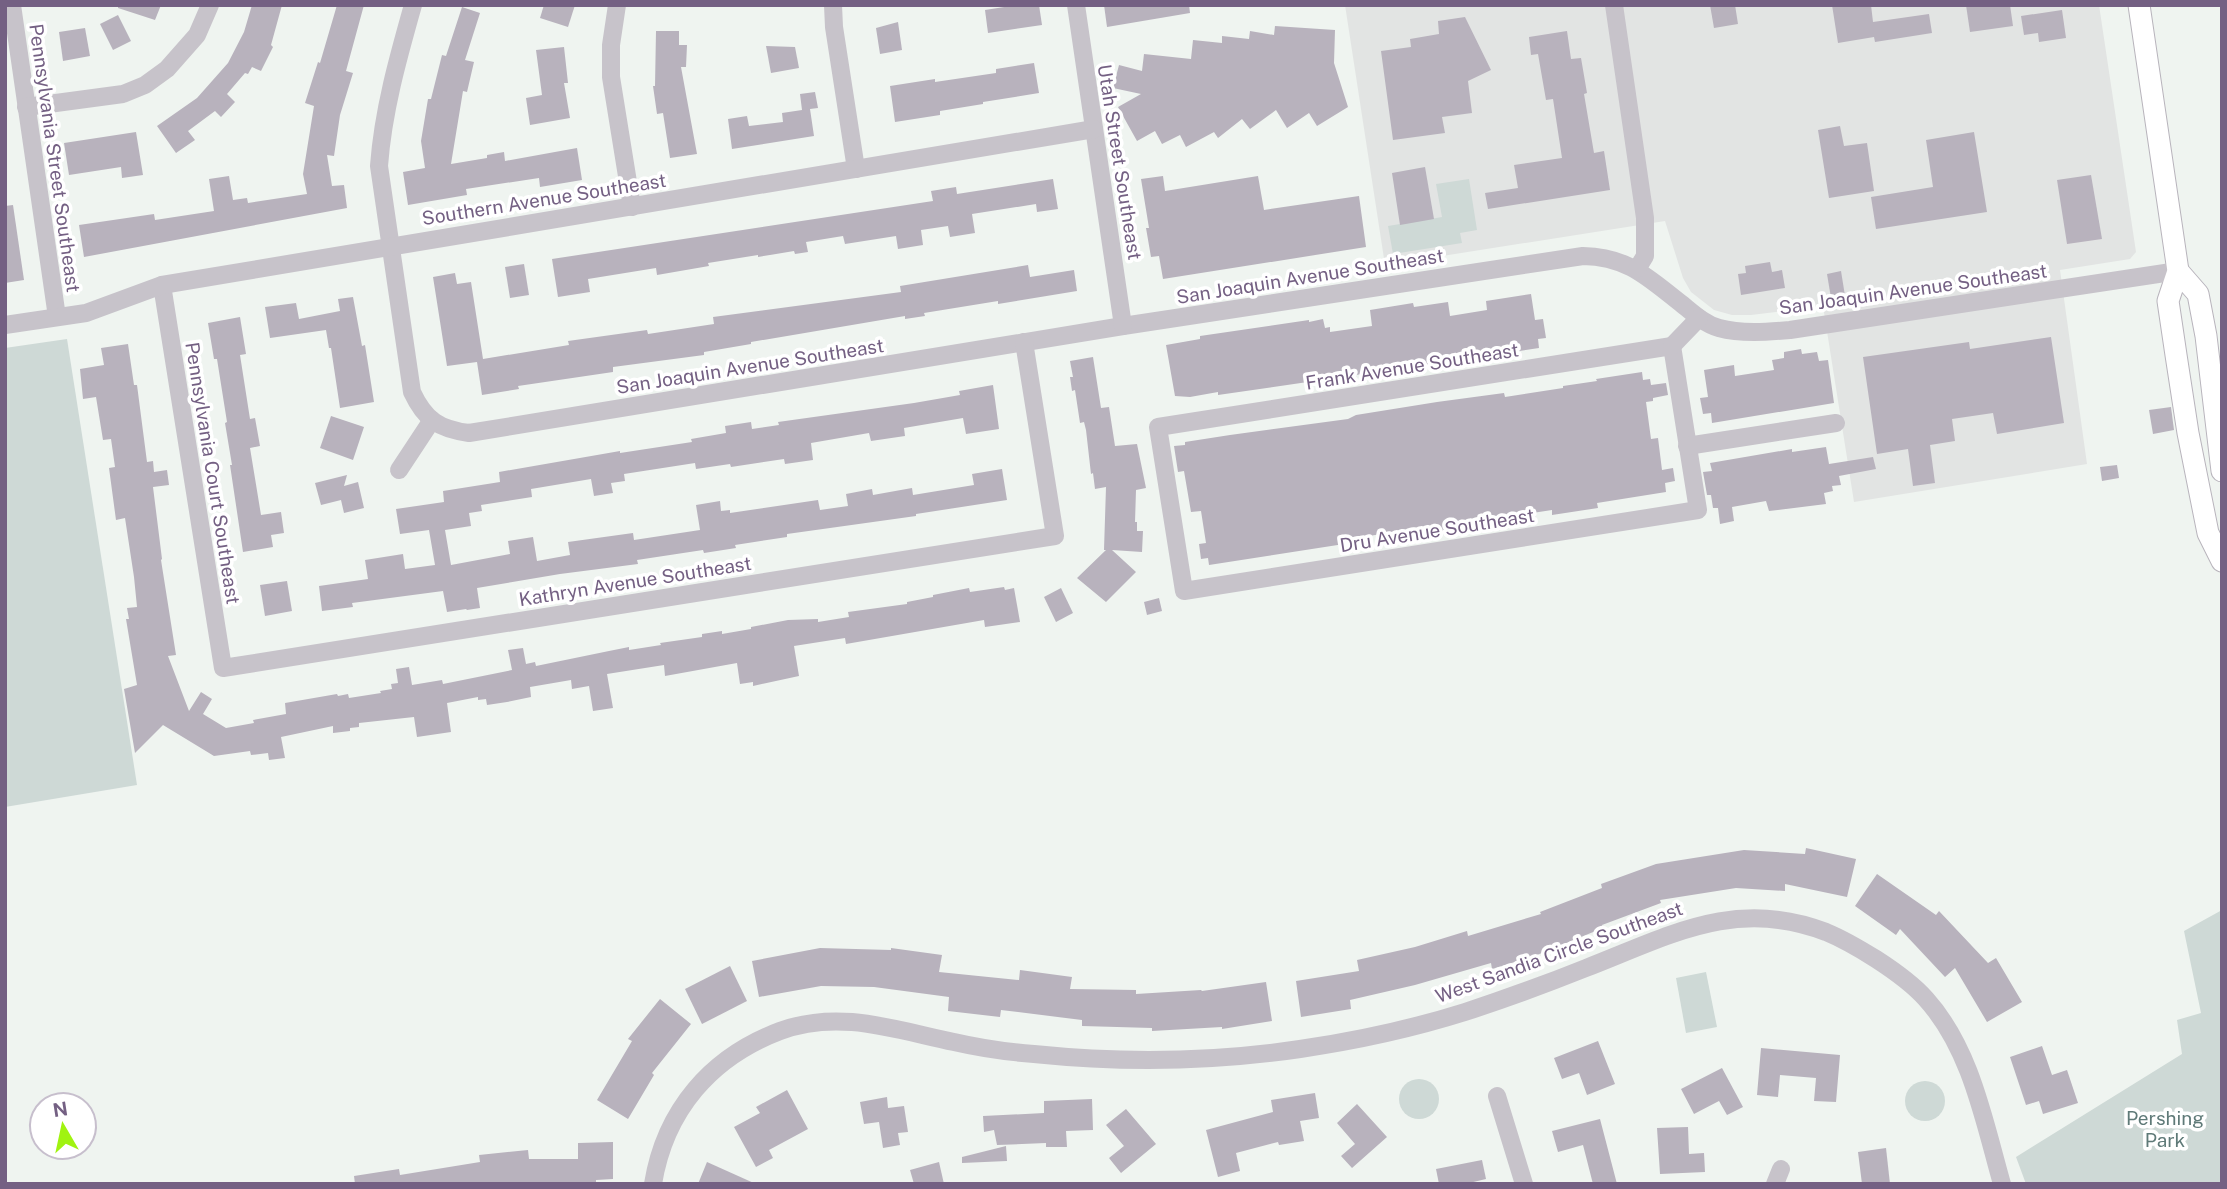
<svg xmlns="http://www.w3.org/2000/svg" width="2227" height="1189" font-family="'Public Sans',sans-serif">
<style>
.built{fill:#e2e4e3}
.green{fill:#ced9d6}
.building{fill:#b8b2bd}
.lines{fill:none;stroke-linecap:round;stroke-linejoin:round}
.major-casing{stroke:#b8b4bc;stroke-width:23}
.minor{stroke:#c7c3ca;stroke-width:18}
.major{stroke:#fff;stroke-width:21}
.labels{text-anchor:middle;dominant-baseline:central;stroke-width:7;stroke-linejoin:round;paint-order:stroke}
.street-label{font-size:19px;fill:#746083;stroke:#fff}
.park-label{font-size:19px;fill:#5f7a78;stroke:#fff}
</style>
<rect width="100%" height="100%" fill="#eff4f0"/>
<polygon class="built" points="1345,5 2099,5 2136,252 2130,259 2060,270 2087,464 1854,502 1823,306 1751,315 1732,315 1714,310 1691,292 1683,278 1665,221 1385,265"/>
<g class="green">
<polygon points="1469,179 1477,230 1460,233 1462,243 1393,254 1388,226 1442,217 1436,184"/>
<polygon points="67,339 137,785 5,807 5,348"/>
<polygon points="2222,910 2222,1184 2026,1184 2016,1157 2182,1054 2177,1020 2201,1013 2184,931"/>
<polygon points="1706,972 1717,1027 1686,1033 1676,978"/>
<circle cx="1419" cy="1099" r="20"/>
<circle cx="1925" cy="1101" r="20"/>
</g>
<g class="building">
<polygon points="118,5 161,5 155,20 118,8"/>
<polygon points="252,5 282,5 271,45 273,47 261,71 252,67 248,74 245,73 227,94 235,102 221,117 215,111 188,131 195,140 176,153 157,126 197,98 228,63 244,32"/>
<polygon points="337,5 364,5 346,71 353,73 340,115 334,156 327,155 332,186 344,185 347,208 84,257 79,225 154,214 155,220 214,211 209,179 229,176 233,200 247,198 248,203 307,194 303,174 314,106 305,103 318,62 320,63"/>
<polygon points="544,5 575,5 568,27 540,18"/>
<polygon points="1017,5 1039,5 1042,25 988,33 985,10"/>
<polygon points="1104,5 1189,5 1190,13 1107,27"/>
<polygon points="1710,5 1735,5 1738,24 1714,28"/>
<polygon points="1832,5 1871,5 1873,22 1929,14 1932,33 1875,42 1874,37 1838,43"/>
<polygon points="1966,5 2010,5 2013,26 1970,32"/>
<polygon points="462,7 480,13 465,60 474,62 467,92 463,91 451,164 487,158 487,155 504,152 505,161 577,148 582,180 540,187 539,178 466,189 467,195 408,205 403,172 425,168 421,141 428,99 431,99 442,55 446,56"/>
<polygon points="2062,10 2066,38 2039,42 2038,33 2024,35 2021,16"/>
<polygon points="118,15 131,41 113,50 100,24"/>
<polygon points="1465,17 1491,70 1468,81 1472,113 1442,117 1445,133 1393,140 1381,51 1411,47 1410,39 1439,34 1438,21"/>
<polygon points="898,22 902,50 880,54 876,28"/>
<polygon points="1275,26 1335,30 1334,63 1348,107 1317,126 1309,113 1287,128 1276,110 1250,129 1242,119 1218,138 1214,132 1186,147 1180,135 1162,144 1155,131 1137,141 1118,107 1141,94 1113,88 1119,65 1142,71 1144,54 1191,59 1193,40 1222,43 1222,36 1249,39 1250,31 1274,35"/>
<polygon points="85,28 90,56 63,61 59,32"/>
<polygon points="656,31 679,31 679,45 687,45 686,67 681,67 697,154 670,158 663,113 657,114 653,86 655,86"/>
<polygon points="1567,31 1571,59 1581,58 1587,93 1584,94 1594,153 1604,151 1610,190 1488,209 1485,193 1518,188 1514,165 1562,158 1553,99 1546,100 1538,54 1531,55 1529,37"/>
<polygon points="766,46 795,47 799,68 771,73"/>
<polygon points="564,47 568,83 564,83 570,118 530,125 526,98 542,95 536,50"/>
<polygon points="1034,63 1039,93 983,102 983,104 940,111 940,115 895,122 890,86 935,79 935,82 996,73 996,69"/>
<polygon points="815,92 818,108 810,109 814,136 732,149 728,119 747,116 749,126 783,122 782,113 802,110 800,94"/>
<polygon points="1840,126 1844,146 1867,143 1874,191 1829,198 1818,130"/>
<polygon points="136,132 143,175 122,178 121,167 69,175 64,143"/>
<polygon points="1974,132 1987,212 1876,229 1871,197 1933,187 1926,140"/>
<polygon points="1425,167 1434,219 1400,225 1392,173"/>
<polygon points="2091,175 2102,239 2067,244 2057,180"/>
<polygon points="1163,176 1165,191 1258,176 1264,210 1359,196 1366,247 1163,279 1159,256 1151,257 1146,228 1149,228 1141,179"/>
<polygon points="1053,179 1058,209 1037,212 1036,204 972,214 975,233 950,237 948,226 921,230 923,245 898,249 896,236 845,244 843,236 806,242 808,252 795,254 794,251 758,257 758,255 708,263 709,266 657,275 656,268 588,279 590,292 558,297 552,259 933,201 931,191 956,187 957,194"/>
<polygon points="13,205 24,280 5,283 5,206"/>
<polygon points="1770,262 1772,272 1782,270 1785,288 1741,295 1738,274 1746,273 1745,266"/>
<polygon points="524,264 529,295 510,298 505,267"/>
<polygon points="1028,265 1030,277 1074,270 1077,291 998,304 998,301 924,313 925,316 905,319 905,316 751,342 751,344 704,352 704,355 613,367 613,372 518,386 519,389 482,395 477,362 447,366 433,277 455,273 457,284 471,282 483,359 569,345 568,341 647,330 648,334 714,324 713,317 901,292 900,286"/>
<polygon points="1841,271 1846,302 1832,304 1827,274"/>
<polygon points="1531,294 1535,320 1543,319 1546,338 1538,339 1539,348 1494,355 1493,352 1424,365 1218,395 1218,392 1190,397 1175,396 1166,345 1200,339 1200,336 1309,320 1309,322 1323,319 1325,328 1330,327 1330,332 1372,326 1370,310 1413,303 1414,307 1448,302 1450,316 1487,310 1486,301"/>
<polygon points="353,297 362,346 365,345 374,402 340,408 331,348 329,348 326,330 270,338 265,307 296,303 299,319 340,311 338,299"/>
<polygon points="240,317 246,354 240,355 250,419 255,418 260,446 250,448 261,515 281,512 284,533 271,535 273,547 243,552 230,465 232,465 225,423 227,422 217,359 214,359 208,323"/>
<polygon points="2051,337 2064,423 1997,434 1993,413 1952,419 1955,441 1930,445 1935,483 1913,486 1908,449 1877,454 1863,357 1969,342 1970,349"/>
<polygon points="128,344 134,385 137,385 147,462 153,461 154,472 167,470 169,485 153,487 162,559 161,560 176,655 168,656 189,711 201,692 212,699 203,714 226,728 254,723 253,720 286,714 285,703 337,694 338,696 348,694 349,698 381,693 380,691 392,689 391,684 398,683 396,669 409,667 412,685 442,680 443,684 512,670 508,650 523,648 526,664 535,662 536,666 609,651 629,647 629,650 661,645 660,643 702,637 702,634 722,631 722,634 751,629 751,627 788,620 818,619 818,622 849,617 848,612 907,604 907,602 933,597 933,595 969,588 970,592 1004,587 1005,590 1014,588 1020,622 985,627 984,620 846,644 845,638 794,646 799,676 753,686 753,682 740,684 737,663 665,676 664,665 607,674 613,708 593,711 589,686 572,689 571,680 530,687 531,697 507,702 487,705 486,699 478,700 478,697 447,703 451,732 417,737 414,717 359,723 359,727 350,728 350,731 333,733 333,726 281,737 285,758 269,760 268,753 251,755 250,751 214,756 163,725 135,753 124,689 137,685 126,619 129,619 127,608 137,607 134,577 125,518 116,520 109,468 115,467 111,439 103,440 96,397 83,399 80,369 104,365 101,348"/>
<polygon points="1801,349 1802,354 1817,352 1819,361 1828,360 1834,403 1712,423 1711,413 1703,414 1700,398 1708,397 1704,370 1734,365 1735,376 1774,370 1772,360 1784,358 1784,352"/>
<polygon points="1093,357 1101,408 1109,407 1115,446 1137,444 1146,488 1136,490 1135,522 1137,522 1137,531 1143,531 1142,552 1112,550 1136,572 1106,602 1077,578 1106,550 1104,550 1106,487 1095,489 1093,473 1091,474 1086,430 1084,422 1080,423 1075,390 1072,391 1070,377 1073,377 1070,361"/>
<polygon points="1642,372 1643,380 1650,379 1651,385 1666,383 1668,395 1653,398 1653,401 1646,402 1651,439 1658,438 1662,470 1673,468 1675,481 1665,483 1666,492 1597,503 1598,508 1552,515 1552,510 1494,519 1495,522 1415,536 1414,530 1407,530 1356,538 1357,542 1209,565 1208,558 1201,559 1199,544 1206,543 1201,511 1191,512 1184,471 1178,472 1174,446 1185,445 1185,442 1230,435 1348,419 1356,415 1437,402 1504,393 1505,397 1563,388 1563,386 1597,381 1596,379"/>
<polygon points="993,385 999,429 966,434 963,418 904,428 905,436 871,441 869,433 811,443 813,460 785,464 784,459 731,467 730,464 696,469 695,463 624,474 625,481 611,483 613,493 594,496 591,479 531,489 532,497 481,505 482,511 469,513 471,526 445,530 451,565 510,554 508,541 533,537 537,561 570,555 568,542 633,533 634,540 700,530 696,505 720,501 721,511 730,510 730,513 818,500 820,510 848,506 846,494 872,489 873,495 912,488 913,495 974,485 972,474 1002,469 1007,500 916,514 916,516 787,534 787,537 735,545 736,548 704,553 703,550 637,560 638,564 560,574 477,588 480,608 467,610 466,609 447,612 443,591 352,603 353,607 322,611 319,586 368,579 365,560 403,554 405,569 435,565 429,530 400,534 396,509 444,502 443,491 500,482 499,472 620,451 620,453 692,442 691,439 726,433 725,426 751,422 752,429 779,425 778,422 914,403 960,395 959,391"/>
<polygon points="2171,407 2174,430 2153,434 2149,410"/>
<polygon points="331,416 364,427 353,460 320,448"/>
<polygon points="1826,447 1829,464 1873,457 1876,469 1839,476 1841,485 1832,486 1833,491 1824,493 1826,504 1769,511 1766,501 1732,507 1734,521 1720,524 1718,508 1713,508 1711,495 1707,495 1703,472 1712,471 1710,463 1792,449 1792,452"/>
<polygon points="2117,465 2119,478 2102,481 2100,467"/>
<polygon points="347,475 344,486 358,482 364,508 344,513 341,500 321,505 315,483"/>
<polygon points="287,581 292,611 265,616 260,585"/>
<polygon points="1061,588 1073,613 1056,622 1044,597"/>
<polygon points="1159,598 1162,611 1147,615 1144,602"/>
<polygon points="1806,848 1856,859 1847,897 1785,884 1785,891 1736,888 1660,900 1661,903 1602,925 1603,928 1537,955 1492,969 1491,963 1415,985 1350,1000 1351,1009 1301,1017 1296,981 1359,971 1357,960 1415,947 1467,931 1468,936 1541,914 1540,912 1602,888 1601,884 1656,864 1744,850 1805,854"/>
<polygon points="1877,874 1936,915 1939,911 1988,963 1996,958 2022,1002 1987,1022 1955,968 1945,977 1900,929 1896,935 1855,906"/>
<polygon points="820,948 891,950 891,948 942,955 939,972 1019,980 1020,970 1072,977 1070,989 1136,990 1136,994 1201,990 1202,991 1266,982 1272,1021 1222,1029 1222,1027 1152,1031 1152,1028 1082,1026 1082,1020 1001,1010 1000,1017 948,1011 949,997 874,987 821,986 759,997 752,961"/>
<polygon points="730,966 747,1001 702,1024 685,989"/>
<polygon points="660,999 691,1024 652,1073 654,1075 628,1119 597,1100 632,1041 628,1039"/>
<polygon points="1598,1041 1615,1084 1587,1095 1579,1073 1562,1079 1554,1058"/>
<polygon points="2042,1046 2052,1075 2067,1070 2078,1103 2043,1114 2039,1101 2026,1105 2010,1057"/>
<polygon points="1761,1048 1840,1055 1836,1102 1814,1101 1816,1078 1780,1075 1778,1097 1757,1095"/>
<polygon points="1722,1068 1743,1107 1727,1115 1719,1101 1694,1114 1681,1089"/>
<polygon points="787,1090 808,1129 769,1150 773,1158 756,1167 734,1127 760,1113 756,1107"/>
<polygon points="1315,1093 1319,1118 1300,1121 1304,1141 1279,1145 1278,1142 1236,1153 1240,1171 1218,1177 1206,1130 1273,1112 1271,1100"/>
<polygon points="887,1097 888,1108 904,1106 908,1132 898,1133 900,1145 883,1148 879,1122 864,1124 860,1102"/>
<polygon points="1092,1099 1093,1130 1066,1131 1067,1147 1046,1147 1046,1143 997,1145 994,1130 984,1132 983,1116 1044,1113 1044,1101"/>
<polygon points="1357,1104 1387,1137 1352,1168 1341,1156 1355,1144 1337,1123"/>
<polygon points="1126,1109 1156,1144 1121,1173 1109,1158 1124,1146 1106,1125"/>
<polygon points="1600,1119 1617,1184 1593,1184 1583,1145 1558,1152 1552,1131"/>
<polygon points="1688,1127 1689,1154 1704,1153 1705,1172 1660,1174 1657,1128"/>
<polygon points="613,1142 613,1179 596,1180 596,1184 355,1184 354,1176 399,1169 400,1175 480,1162 479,1155 528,1150 529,1159 578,1159 578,1143"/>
<polygon points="1006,1146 1007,1161 962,1163 962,1157"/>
<polygon points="1886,1148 1890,1184 1862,1184 1858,1152"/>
<polygon points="1482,1160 1486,1179 1465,1184 1439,1184 1436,1169"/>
<polygon points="707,1162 756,1184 698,1184"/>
<polygon points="939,1162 944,1184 914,1184 910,1170"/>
</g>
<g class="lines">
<defs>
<g id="major">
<polyline points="2139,5 2178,271 2168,301 2176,355 2188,433 2208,533 2222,561"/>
<polyline points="2178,271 2198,294 2206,336 2222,471"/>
</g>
</defs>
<use href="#major" class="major-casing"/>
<g class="minor">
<polyline points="12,5 57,317"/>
<path d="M413 5C398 58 383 111 379 166L412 392C425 420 439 429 469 433L1123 326 1583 256C1629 257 1648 278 1683 305 1694 314 1705 324 1719 328 1741 334 1767 332 1790 330L2178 271"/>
<polyline points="617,5 611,45 611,77 632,207"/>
<polyline points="833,5 834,27 856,169"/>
<polyline points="1076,5 1123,326"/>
<polyline points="1614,5 1645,218 1645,256 1637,269"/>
<polyline points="26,107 123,94 145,85 167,69 197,35 210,5"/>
<polyline points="162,285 223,668 1055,536 1024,342"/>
<polyline points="5,325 86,313 162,285 1094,129"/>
<polygon points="1672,346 1698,510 1184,591 1158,427"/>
<polyline points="1672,346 1699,318"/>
<polyline points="1687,446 1836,423"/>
<polyline points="399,470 432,420"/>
<polyline points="1497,1096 1524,1184"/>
<path d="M653 1184C665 1110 711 1057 780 1031 839 1009 896 1030 954 1042 980 1048 1008 1052 1034 1054 1122 1063 1212 1062 1300 1049 1355 1041 1411 1029 1465 1012 1505 999 1546 984 1586 968 1669 936 1735 897 1826 932 1843 939 1860 949 1876 959 1893 970 1912 983 1926 999 1971 1049 1984 1121 2002 1184"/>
<polyline points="1775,1184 1781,1169"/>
</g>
<use href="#major" class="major"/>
</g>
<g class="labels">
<g class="street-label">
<text transform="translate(55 158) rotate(82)">Pennsylvania Street Southeast</text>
<text transform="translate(1120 162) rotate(81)">Utah Street Southeast</text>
<text transform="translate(544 199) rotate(-9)">Southern Avenue Southeast</text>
<text transform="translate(1310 276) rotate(-9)">San Joaquin Avenue Southeast</text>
<text transform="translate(1913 289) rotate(-8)">San Joaquin Avenue Southeast</text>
<text transform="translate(750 366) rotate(-9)">San Joaquin Avenue Southeast</text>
<text transform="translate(1412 366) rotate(-9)">Frank Avenue Southeast</text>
<text transform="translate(213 473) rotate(81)">Pennsylvania Court Southeast</text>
<text transform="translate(1437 530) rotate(-9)">Dru Avenue Southeast</text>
<text transform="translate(635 581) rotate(-9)">Kathryn Avenue Southeast</text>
<text transform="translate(1559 952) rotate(-20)">West Sandia Circle Southeast</text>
</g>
<g class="park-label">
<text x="2165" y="1118">Pershing<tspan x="2165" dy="22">Park</tspan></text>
</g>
</g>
<rect width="2227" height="1189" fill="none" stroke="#746083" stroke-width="14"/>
<g transform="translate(63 1126) rotate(351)"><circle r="33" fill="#ffffff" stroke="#c7bfcd" stroke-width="2"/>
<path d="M0-5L12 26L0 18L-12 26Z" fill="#a0f310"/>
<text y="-10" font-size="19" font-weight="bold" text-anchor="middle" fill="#746083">N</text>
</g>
</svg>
